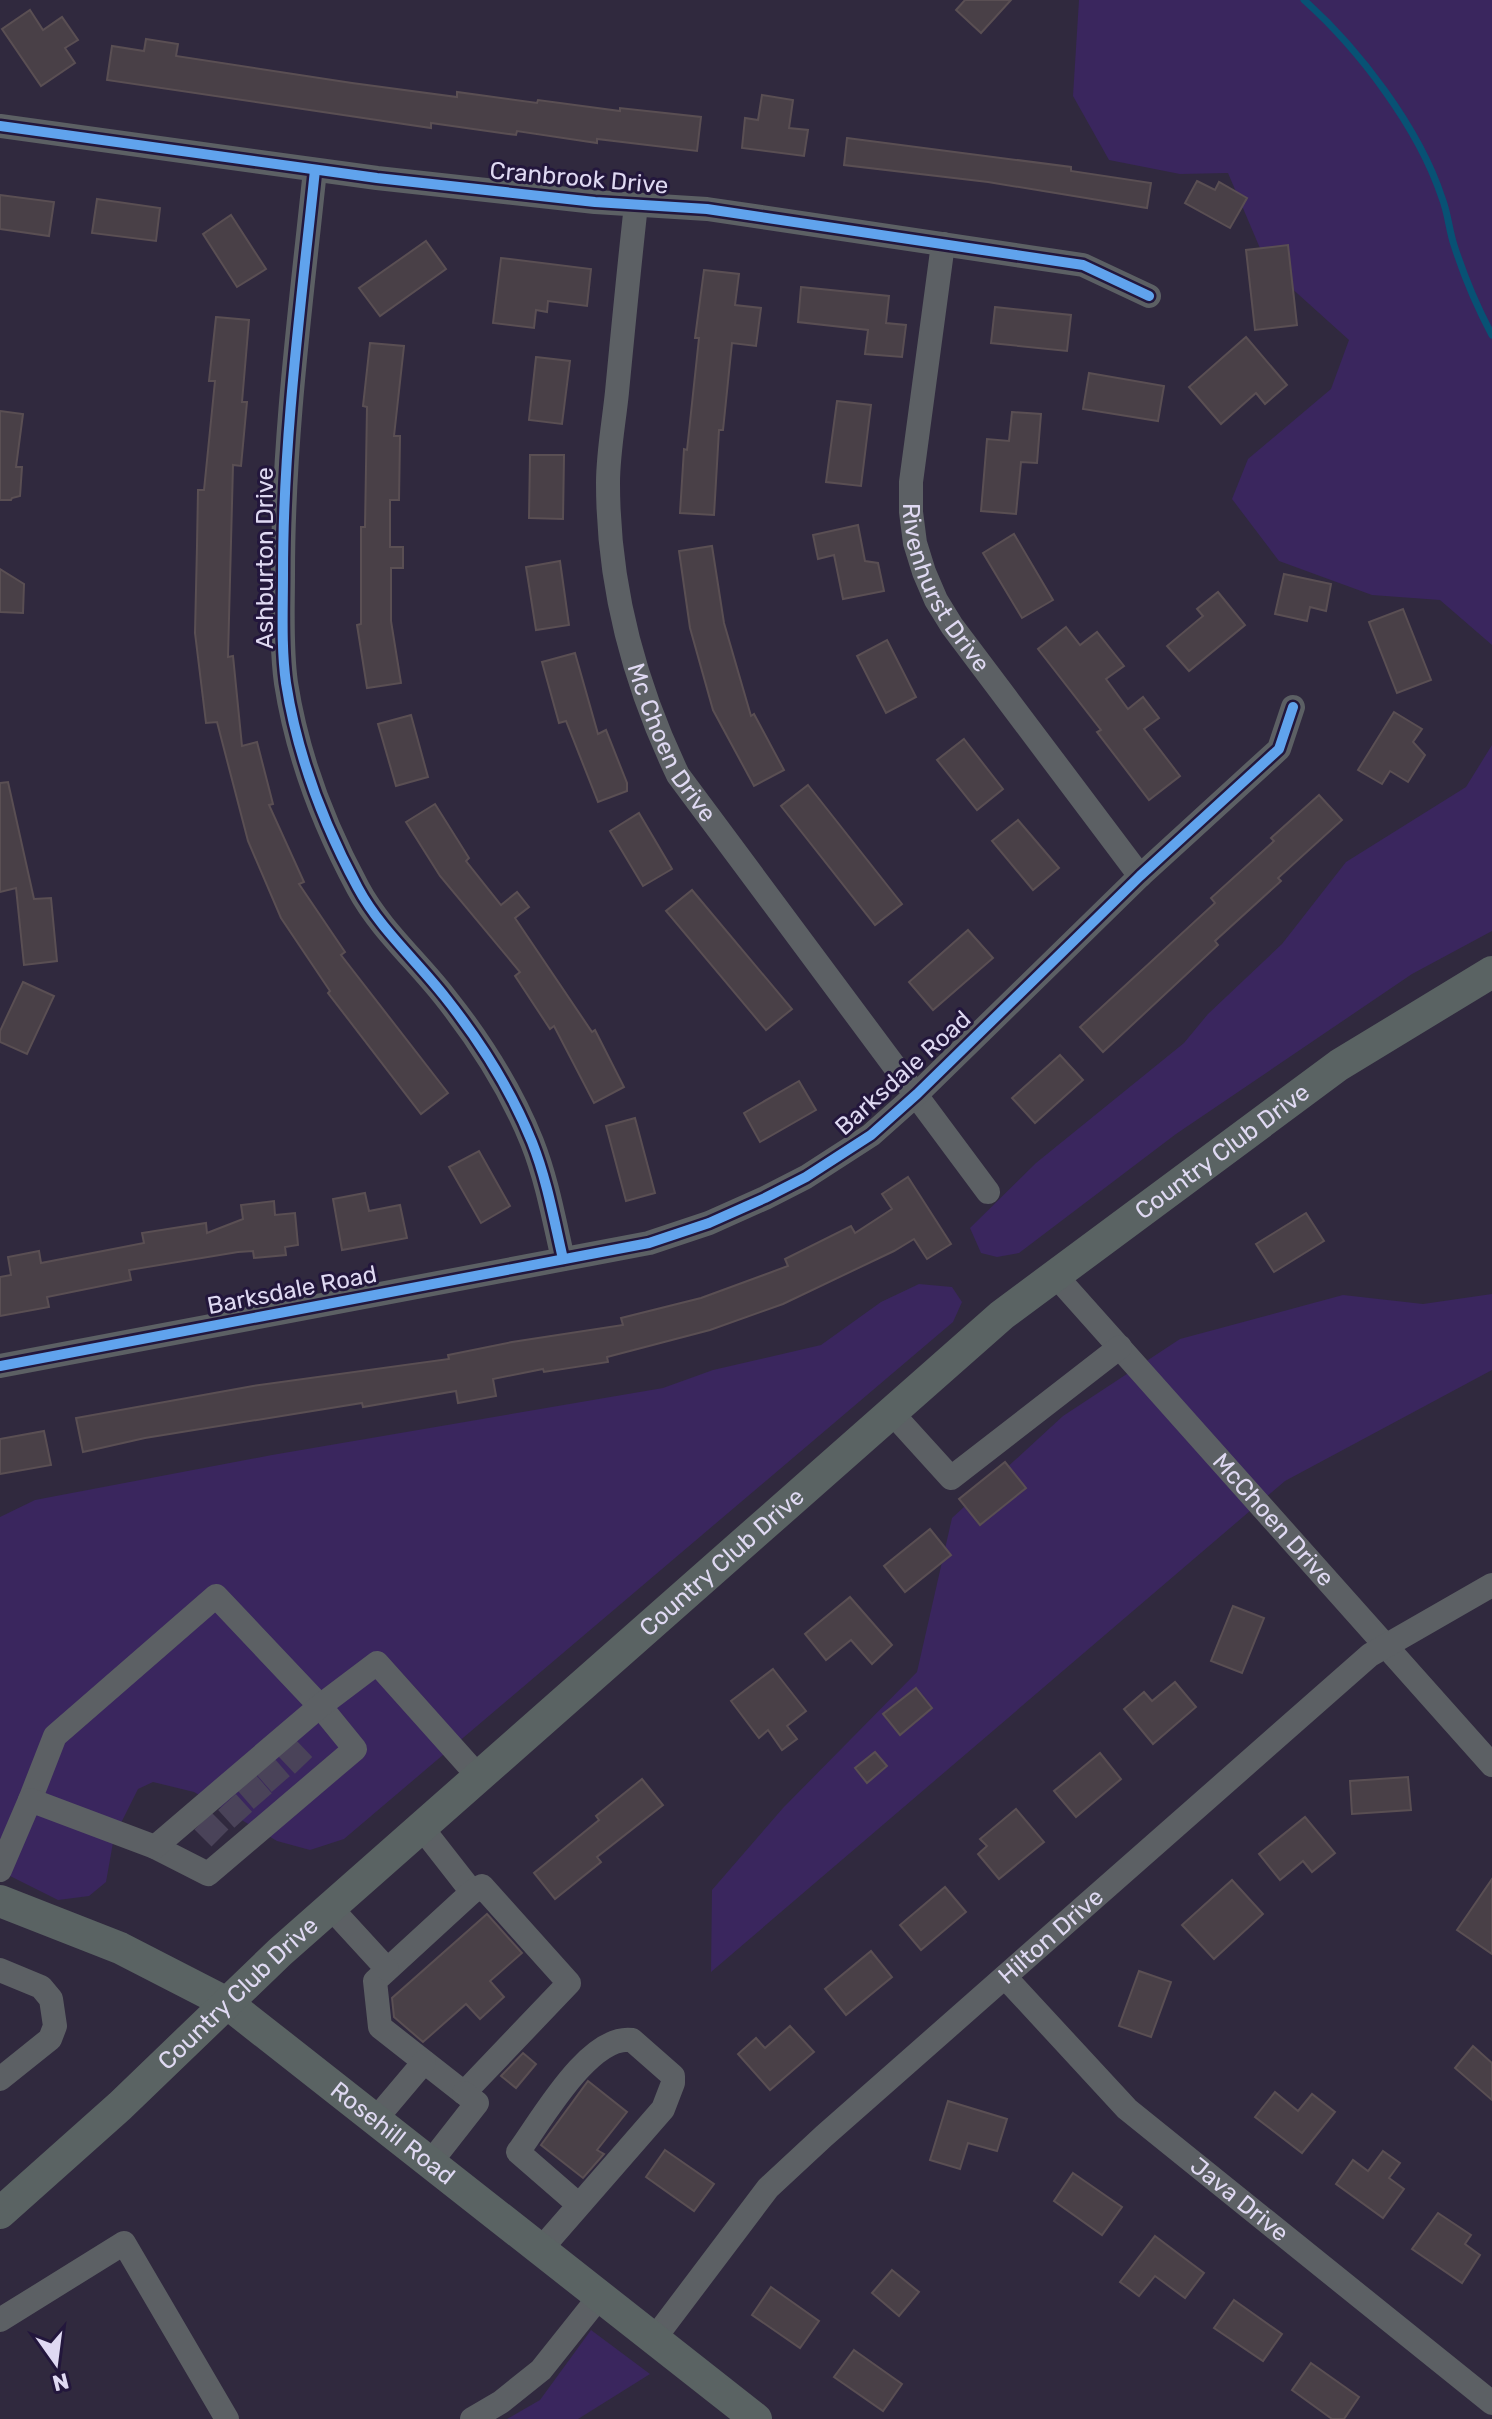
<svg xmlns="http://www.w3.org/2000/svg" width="1492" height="2419" font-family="Rubik,sans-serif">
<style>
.green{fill:#3a265e}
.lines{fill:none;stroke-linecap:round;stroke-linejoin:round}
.stream{stroke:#085174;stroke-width:7}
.building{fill:#494047;stroke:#5a4f53;stroke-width:2}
.minor-tunnel{stroke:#4a4359;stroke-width:24;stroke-dasharray:24 12;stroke-linecap:butt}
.minor{stroke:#5c6064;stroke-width:24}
.major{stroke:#5a6363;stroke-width:32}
.cycleway-casing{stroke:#23173c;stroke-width:15}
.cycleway{stroke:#60a3ed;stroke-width:10}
.labels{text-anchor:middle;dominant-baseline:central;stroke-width:6;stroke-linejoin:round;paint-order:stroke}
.street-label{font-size:24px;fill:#dfd9f2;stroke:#23173c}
</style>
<rect width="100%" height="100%" fill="#30293e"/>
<g class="green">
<polygon points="1079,0 1492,0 1492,645 1440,600 1372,595 1279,561 1232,499 1248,459 1331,389 1349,340 1268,267 1228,173 1180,174 1109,160 1073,96"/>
<polygon points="1492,745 1492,931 1412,974 1176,1134 1019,1253 997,1257 981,1253 970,1228 1036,1163 1184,1043 1208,1014 1282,944 1346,862 1466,787"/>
<polygon points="919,1284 952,1287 962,1302 953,1322 344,1839 310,1850 277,1841 194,1792 153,1782 138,1789 114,1837 106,1882 89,1896 58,1900 0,1871 0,1517 35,1500 272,1455 663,1388 713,1370 821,1345 881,1302"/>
<polygon points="1492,1294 1492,1370 1285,1481 711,1972 712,1890 783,1808 917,1672 952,1518 1063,1416 1180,1339 1343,1295 1423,1304"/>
<polygon points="591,2330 650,2374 578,2419 507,2419 540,2400"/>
</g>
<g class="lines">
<path class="stream" d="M1304 0C1359 49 1419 128 1442 198 1448 213 1449 230 1454 245 1464 276 1477 307 1492 335"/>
</g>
<g class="building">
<polygon points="965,0 1011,0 981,33 956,10"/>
<polygon points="30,10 43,30 62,17 78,40 65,48 75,63 41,86 2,29"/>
<polygon points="146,39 178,44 176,56 352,83 457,97 457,92 537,103 538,100 620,111 620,108 701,117 697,151 597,139 597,143 517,131 516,135 431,123 431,128 107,80 112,46 144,51"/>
<polygon points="762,95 793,100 789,128 808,130 804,156 742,148 745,118 758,120"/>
<polygon points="847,138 1071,167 1071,171 1151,183 1147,208 988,182 844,165"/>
<polygon points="1197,181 1215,190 1219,182 1247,198 1230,228 1185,203"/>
<polygon points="0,195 54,202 49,236 0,229"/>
<polygon points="97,199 160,208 156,241 92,233"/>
<polygon points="231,215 266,269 237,287 203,234"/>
<polygon points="426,241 446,269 380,316 359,288"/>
<polygon points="1288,245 1297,325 1255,330 1246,250"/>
<polygon points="501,258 591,269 587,306 548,301 547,312 536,310 534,328 493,323"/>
<polygon points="704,270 739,274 735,305 761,308 756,346 732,343 723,430 719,430 714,515 680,513 684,449 687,450 699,338 695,338"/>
<polygon points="801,287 889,296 886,323 906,325 902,357 865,354 868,330 798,322"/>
<polygon points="995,307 1071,315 1067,351 991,343"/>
<polygon points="216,317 249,320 242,402 247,402 241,466 233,465 228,657 233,656 242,746 257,742 273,804 269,805 304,882 299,884 345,952 341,955 448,1093 421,1114 328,993 330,991 281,918 248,841 217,722 206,723 195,633 197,546 198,490 204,490 215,381 209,381"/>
<polygon points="1246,337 1287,385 1265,404 1256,393 1221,424 1189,387"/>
<polygon points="370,343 404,346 394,436 400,436 399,500 390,500 390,547 403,547 403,568 391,568 391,621 401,683 367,688 357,625 361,624 361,527 365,527 367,407 363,406"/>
<polygon points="536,357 570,361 562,424 529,420"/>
<polygon points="1089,373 1164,386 1158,421 1083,409"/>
<polygon points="837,401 871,405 861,486 826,482"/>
<polygon points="0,411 23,414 16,467 22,467 20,496 12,498 11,500 0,500"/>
<polygon points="1012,412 1041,414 1037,463 1021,462 1016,514 981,511 987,439 1009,441"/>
<polygon points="530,455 564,455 563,519 529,518"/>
<polygon points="858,525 865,561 878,563 884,591 843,599 834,555 818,559 813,535"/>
<polygon points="1014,534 1053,600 1022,618 983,553"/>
<polygon points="712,546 724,623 751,716 754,714 784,770 754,786 713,710 690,628 679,551"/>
<polygon points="560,561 569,625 536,630 526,567"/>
<polygon points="0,569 24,584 23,613 0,612"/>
<polygon points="1284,574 1331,584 1326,611 1310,607 1307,621 1275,614"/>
<polygon points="1218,592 1245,625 1189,671 1167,646 1203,616 1197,609"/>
<polygon points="1403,609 1431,680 1397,693 1369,622"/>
<polygon points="1066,627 1080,645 1097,632 1124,666 1106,679 1128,709 1143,697 1159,718 1144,729 1180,776 1149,800 1097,732 1101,730 1038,649"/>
<polygon points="887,640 916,697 886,713 857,656"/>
<polygon points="575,653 598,734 606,730 627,783 627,791 598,802 566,721 559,723 542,662"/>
<polygon points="1394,712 1422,729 1413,742 1425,755 1408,782 1390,771 1382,784 1358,770"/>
<polygon points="411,715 428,777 396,786 378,724"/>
<polygon points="964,739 1003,789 977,810 937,760"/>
<polygon points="8,782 34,899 51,898 57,961 24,965 16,888 0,892 0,783"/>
<polygon points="808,785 902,904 875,925 781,806"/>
<polygon points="1319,795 1342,820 1278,878 1281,881 1215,941 1218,945 1103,1052 1080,1027 1215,903 1211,898 1274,841 1271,838"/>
<polygon points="435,804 469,858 466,861 501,905 517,892 529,907 515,918 592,1032 595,1030 624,1087 594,1103 554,1026 550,1029 515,976 520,972 440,876 406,822"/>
<polygon points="639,813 672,869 643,886 610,831"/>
<polygon points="1018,820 1059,868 1033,890 992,841"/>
<polygon points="692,890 792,1009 766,1030 666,911"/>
<polygon points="968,930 993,958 933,1010 909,982"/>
<polygon points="23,982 54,996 27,1054 0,1042 0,1031"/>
<polygon points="1060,1055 1083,1080 1035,1123 1012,1098"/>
<polygon points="799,1081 816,1110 760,1142 744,1113"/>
<polygon points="635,1118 655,1193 626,1201 606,1126"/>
<polygon points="479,1151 510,1206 481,1223 449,1167"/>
<polygon points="908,1177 951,1244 927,1259 914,1239 894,1251 783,1304 710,1330 607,1357 608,1362 544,1372 543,1369 493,1379 496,1396 458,1403 456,1391 363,1407 362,1403 145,1438 83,1452 76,1418 253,1386 449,1359 448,1355 512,1342 623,1325 621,1318 701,1298 788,1266 785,1259 851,1226 855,1233 892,1209 882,1194"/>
<polygon points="365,1193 369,1211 400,1205 407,1238 342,1250 333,1199"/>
<polygon points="274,1201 275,1215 295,1213 298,1245 285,1247 286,1255 254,1258 253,1251 238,1252 129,1270 131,1280 47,1297 49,1307 0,1316 0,1277 11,1275 8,1257 39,1251 41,1263 144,1243 142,1233 206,1223 207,1233 243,1219 241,1205"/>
<polygon points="1306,1213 1324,1241 1274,1272 1256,1244"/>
<polygon points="44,1431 51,1465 0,1474 0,1439"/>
<polygon points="1005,1462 1026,1488 980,1525 959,1499"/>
<polygon points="930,1529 951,1555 905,1592 884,1566"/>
<polygon points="850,1597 892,1645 872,1664 851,1640 826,1660 805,1634"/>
<polygon points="1233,1606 1264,1618 1242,1673 1211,1661"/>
<polygon points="773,1669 806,1711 787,1726 797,1739 782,1750 768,1730 759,1738 731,1701"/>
<polygon points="1175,1682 1196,1707 1153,1744 1124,1709 1144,1692 1152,1701"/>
<polygon points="916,1688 932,1708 900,1735 883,1714"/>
<polygon points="875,1752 887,1766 867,1783 855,1768"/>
<polygon points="1100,1753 1121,1779 1076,1817 1054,1791"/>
<polygon points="1408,1777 1411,1810 1352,1814 1350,1781"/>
<polygon points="642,1779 663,1805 597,1857 601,1862 555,1899 534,1873 599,1820 596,1816"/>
<polygon points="1016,1809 1044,1842 999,1879 978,1854 987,1846 980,1839"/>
<polygon points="1305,1817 1335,1853 1312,1872 1303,1861 1280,1880 1259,1854"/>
<polygon points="1492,1879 1492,1954 1457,1930"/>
<polygon points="1232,1880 1263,1914 1214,1959 1182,1925"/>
<polygon points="945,1887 966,1912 921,1950 900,1925"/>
<polygon points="487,1914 522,1953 490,1981 504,1997 480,2019 466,2004 423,2042 394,2017 392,1998"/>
<polygon points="871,1951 892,1977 846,2015 825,1989"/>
<polygon points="1139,1971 1171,1982 1151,2037 1119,2026"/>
<polygon points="790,2026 814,2052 770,2090 738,2054 756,2038 765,2048"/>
<polygon points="1473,2046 1492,2063 1492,2100 1455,2068"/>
<polygon points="523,2053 536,2064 516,2088 501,2076"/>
<polygon points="588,2081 627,2112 597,2150 604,2154 583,2178 541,2145"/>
<polygon points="1275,2092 1298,2111 1312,2094 1335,2112 1302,2153 1255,2117"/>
<polygon points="948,2101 1007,2119 997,2151 968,2143 960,2169 930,2160"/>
<polygon points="665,2150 714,2184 694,2211 646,2177"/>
<polygon points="1383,2151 1400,2163 1389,2178 1404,2189 1383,2218 1336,2184 1353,2160 1368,2171"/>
<polygon points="1073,2173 1122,2207 1102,2235 1054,2201"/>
<polygon points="1438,2213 1471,2235 1465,2244 1480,2255 1462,2283 1412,2249"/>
<polygon points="1155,2236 1204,2273 1185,2298 1155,2276 1139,2296 1120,2282"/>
<polygon points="892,2270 919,2292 899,2316 872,2293"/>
<polygon points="771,2287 819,2321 800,2348 752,2315"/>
<polygon points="1234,2300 1282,2334 1263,2361 1214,2328"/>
<polygon points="854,2350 902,2384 883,2411 834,2377"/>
<polygon points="1311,2363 1359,2397 1344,2419 1332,2419 1292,2390"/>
</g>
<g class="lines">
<g class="minor-tunnel">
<polyline points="287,1748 308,1770"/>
<polyline points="265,1766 286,1790"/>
<polyline points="247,1783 268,1807"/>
<polyline points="227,1802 248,1825"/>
<polyline points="203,1821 226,1844"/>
</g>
<g class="minor">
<polyline points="0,126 377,178 595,202 707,209 1083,265 1149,296"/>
<path d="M315 170C301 304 283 439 283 574 283 610 281 647 286 683 297 754 324 825 358 888 380 929 417 961 445 997 480 1041 511 1090 532 1142 547 1180 554 1220 563 1259"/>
<path id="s1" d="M636 205C629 267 623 330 617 392 614 422 608 453 608 483 608 586 634 683 678 775L988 1192"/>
<path id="s2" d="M943 244 911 482V512L915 543 924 572 936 600 952 626 1140 876"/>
<path id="s3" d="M1055 1275 1492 1765"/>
<polyline points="0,1366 649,1243 709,1223 765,1198 806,1177 871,1135 917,1094 1140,876 1279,749 1293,707"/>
<polyline points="892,1413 951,1478 1120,1347"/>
<polyline points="30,1800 55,1736 216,1596 320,1706 355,1749 208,1874 155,1847"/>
<polyline points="422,1828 472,1892"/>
<polyline points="0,1870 30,1800 155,1847 320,1706 377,1663 479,1777"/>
<polygon points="482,1886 569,1983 464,2093 380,2027 375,1981 472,1892"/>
<polyline points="331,1908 387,1969"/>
<polyline points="0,1970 41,1987 51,1999 55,2026 50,2039 0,2079"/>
<path id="s4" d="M1005 1977 1127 2109 1492 2403"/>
<polyline points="375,2120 424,2062"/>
<polyline points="430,2163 477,2103 464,2093"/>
<path d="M541 2249 663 2109 673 2083V2076L632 2040C589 2034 541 2121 518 2152L579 2205"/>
<polyline points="0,2320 124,2243 227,2419"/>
<path id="s5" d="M654 2339 768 2188 824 2136 1370 1655 1492 1585"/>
<polyline points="472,2419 501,2402 541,2370 600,2296"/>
</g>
<g class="major">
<path id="s6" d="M0 1901 120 1948 227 2003 756 2419"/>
<path id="s7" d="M0 2213 120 2106 280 1952 1002 1315 1339 1065 1492 972"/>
</g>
<defs>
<g id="cycleway">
<polyline points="0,126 377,178 595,202 707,209 1083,265 1149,296"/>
<path d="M315 170C301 304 283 439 283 574 283 610 281 647 286 683 297 754 324 825 358 888 380 929 417 961 445 997 480 1041 511 1090 532 1142 547 1180 554 1220 563 1259"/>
<polyline points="0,1366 649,1243 709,1223 765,1198 806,1177 871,1135 917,1094 1140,876 1279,749 1293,707"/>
</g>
</defs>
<use href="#cycleway" class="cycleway-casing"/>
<use href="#cycleway" class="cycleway"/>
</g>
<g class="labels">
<g class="street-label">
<text transform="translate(579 178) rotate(5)">Cranbrook Drive</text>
<text transform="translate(265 558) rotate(-90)">Ashburton Drive</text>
<text stroke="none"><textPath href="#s2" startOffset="354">Rivenhurst Drive</textPath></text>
<text stroke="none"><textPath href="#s1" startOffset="550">Mc Choen Drive</textPath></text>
<text transform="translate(903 1073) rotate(-42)">Barksdale Road</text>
<text stroke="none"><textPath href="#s7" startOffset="1620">Country Club Drive</textPath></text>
<text transform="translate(292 1290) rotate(-11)">Barksdale Road</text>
<text stroke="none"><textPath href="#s3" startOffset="328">McChoen Drive</textPath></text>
<text stroke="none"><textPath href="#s7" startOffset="972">Country Club Drive</textPath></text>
<text stroke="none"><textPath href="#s5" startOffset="568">Hilton Drive</textPath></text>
<text stroke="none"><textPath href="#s7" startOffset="324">Country Club Drive</textPath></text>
<text stroke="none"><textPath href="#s6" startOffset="460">Rosehill Road</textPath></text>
<text stroke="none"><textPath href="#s4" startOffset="324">Java Drive</textPath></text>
</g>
</g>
<g transform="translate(56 2363) rotate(166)" stroke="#23173c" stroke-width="6" paint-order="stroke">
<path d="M0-6L14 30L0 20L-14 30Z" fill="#dfd9f2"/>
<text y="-12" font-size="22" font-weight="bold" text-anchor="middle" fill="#dfd9f2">N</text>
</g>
</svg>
